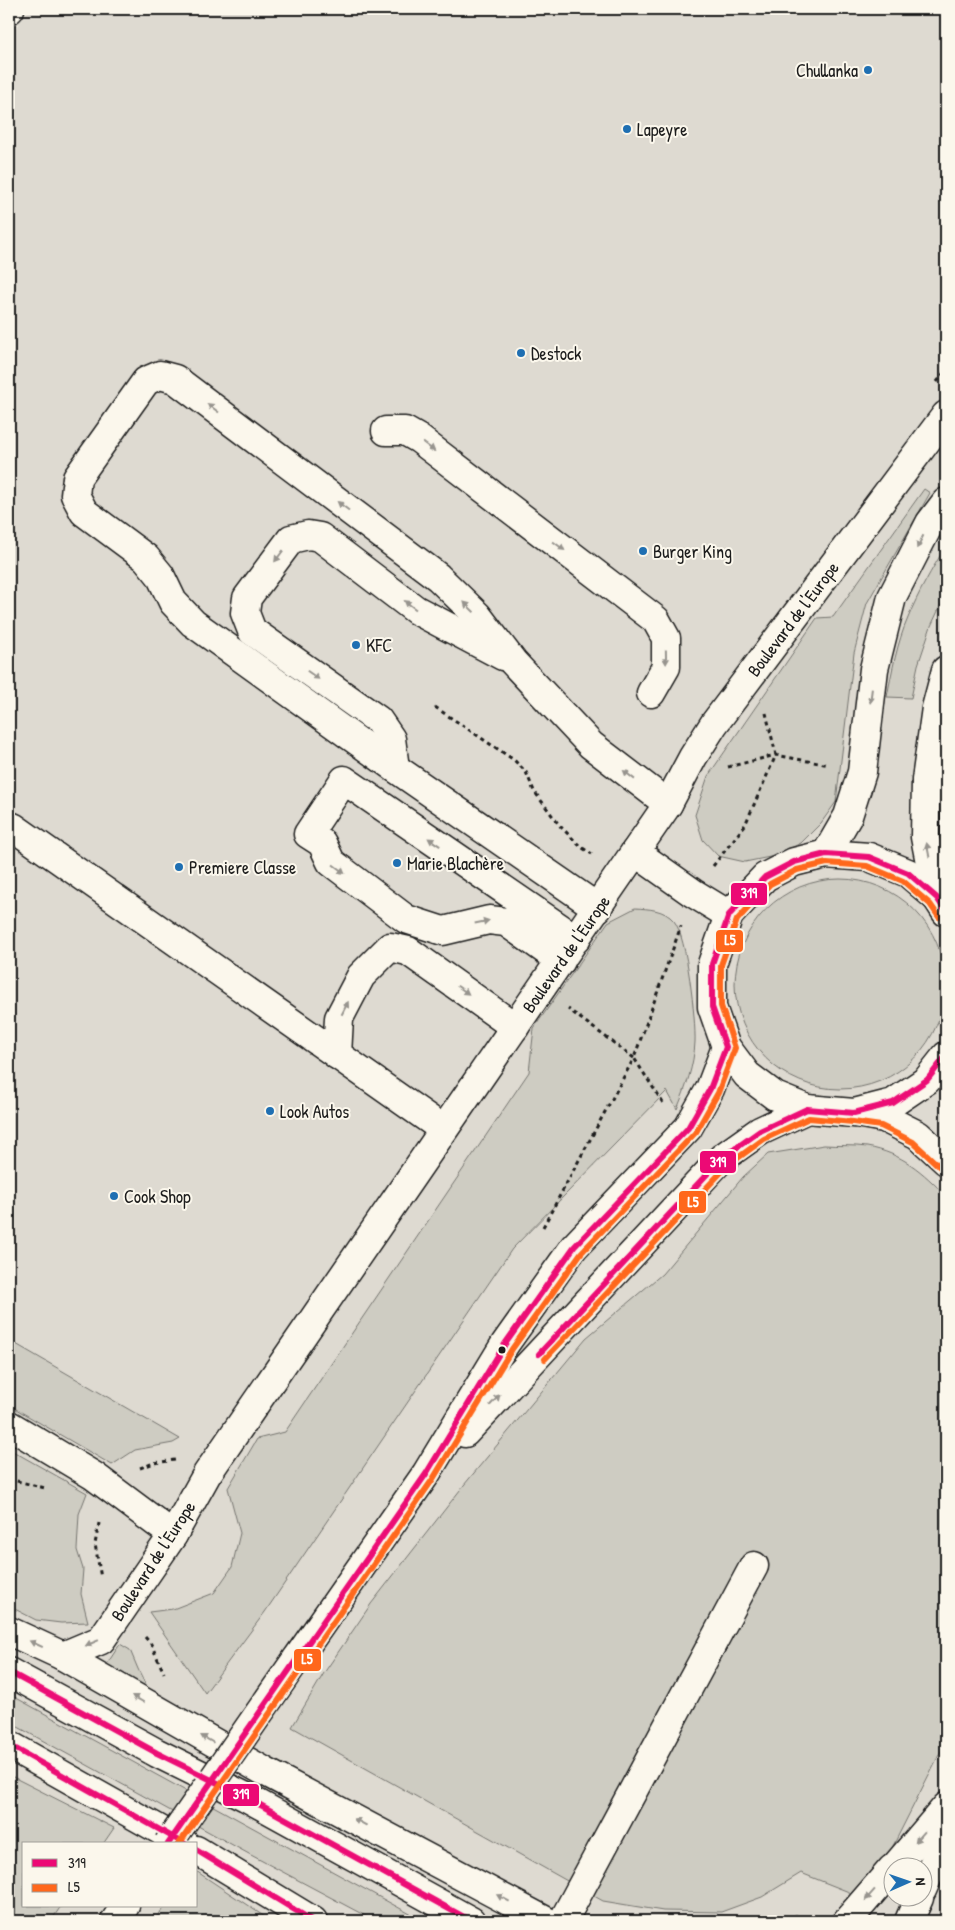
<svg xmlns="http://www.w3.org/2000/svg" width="955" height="1930" font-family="'Patrick Hand',sans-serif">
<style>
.built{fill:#dedad1;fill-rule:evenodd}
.green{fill:#ceccc2;stroke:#75746f}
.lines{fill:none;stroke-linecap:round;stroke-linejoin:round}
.minor-casing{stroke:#1c1c1c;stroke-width:31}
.major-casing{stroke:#1c1c1c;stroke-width:31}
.path{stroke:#1c1c1c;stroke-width:3;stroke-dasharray:4 4;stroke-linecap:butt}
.minor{stroke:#fbf7ec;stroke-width:28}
.major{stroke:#fbf7ec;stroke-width:28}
.minor-bridge-casing{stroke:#1c1c1c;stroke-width:31;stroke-linecap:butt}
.minor-bridge{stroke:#fbf7ec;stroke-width:28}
.bus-1-casing{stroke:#fbf7ec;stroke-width:10}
.bus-2-casing{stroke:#fbf7ec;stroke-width:10}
.bus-1{stroke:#ec0975;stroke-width:6}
.bus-2{stroke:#ff671b;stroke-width:6}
.oneway{fill:#97948e}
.poi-dot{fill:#1f6fb2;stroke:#fbf7ec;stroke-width:2}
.bus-dot{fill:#1c1c1c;stroke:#fbf7ec;stroke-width:2}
.labels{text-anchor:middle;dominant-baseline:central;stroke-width:4;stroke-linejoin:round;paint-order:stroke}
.poi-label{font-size:18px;fill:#1c1c1c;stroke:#fbf7ec;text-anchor:start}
.street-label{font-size:18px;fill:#1c1c1c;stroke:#fbf7ec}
.line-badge{stroke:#fbf7ec;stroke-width:2}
.badge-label{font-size:14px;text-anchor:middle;font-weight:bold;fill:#fff}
</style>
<rect width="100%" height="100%" fill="#eeeadf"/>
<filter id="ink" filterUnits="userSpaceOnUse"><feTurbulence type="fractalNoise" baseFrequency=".02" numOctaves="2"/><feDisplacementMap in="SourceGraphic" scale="10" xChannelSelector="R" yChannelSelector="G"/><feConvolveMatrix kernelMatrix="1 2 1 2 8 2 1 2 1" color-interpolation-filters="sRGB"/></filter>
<g filter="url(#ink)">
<path class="built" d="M30 9H946V1921H9V36ZM24 1844H196V1906H24ZM892 1868H922V1898H892Z"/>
<g class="green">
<polygon points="924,489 930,493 867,603 854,653 836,802 821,823 801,843 775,856 745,862 718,856 703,840 695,815 708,776 817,618 833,617"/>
<path d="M946 546V594L931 626 918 665 911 698 887 697C892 671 897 643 908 618 918 593 932 569 946 546Z"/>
<circle cx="840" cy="984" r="105"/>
<path d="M635 908C649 909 664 909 674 921 687 936 696 1021 695 1042 694 1065 686 1088 677 1109L667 1091 512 1249 265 1612 205 1693 149 1612 173 1609 214 1593 232 1567 240 1533 228 1488 257 1439 285 1432 529 1072 534 1028 608 922Z"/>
<path d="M824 1145C838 1146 854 1145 867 1147 902 1153 923 1172 946 1196V1741L891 1850 854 1894 801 1873 762 1897 721 1912 663 1911 603 1901 292 1727 324 1673 371 1604 464 1485 586 1338 662 1274 743 1177 768 1154Z"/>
<polygon points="9,1340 180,1439 173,1443 135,1450 112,1465 9,1405"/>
<polygon points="9,1449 87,1493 79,1514 77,1550 83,1569 81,1594 88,1622 61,1623 36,1620 9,1606"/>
<polygon points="120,1644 130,1650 138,1669 149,1691 105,1667"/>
<polygon points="9,1694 423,1921 375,1921 249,1854 9,1722"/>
<polygon points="9,1775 114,1828 103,1844 24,1844 24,1906 61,1906 51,1921 9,1921"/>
<polygon points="196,1871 271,1921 154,1921 165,1906 196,1906"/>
</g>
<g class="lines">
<defs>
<g id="minor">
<polyline points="9,10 10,9"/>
<polyline points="386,431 405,431 419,439 656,620 666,638 666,667 651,693"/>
<polyline points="395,768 391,739 378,720 252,631 245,613 247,598 291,539 308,535 320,537 416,610 503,656"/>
<polyline points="13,827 443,1129"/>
<polyline points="635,852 693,893 729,915"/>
<polyline points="826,854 848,816 862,772 874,669 892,597 930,523 946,502"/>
<polyline points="937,898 925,837 926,780 936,708 946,670"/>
<polyline points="598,908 395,768 193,623 173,602 160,575 146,558 84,512 75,495 77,478 146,381 160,375 175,379 438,577 477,615 513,662 591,745 668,804"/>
<polyline points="946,912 937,898 908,873 869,857 826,854 794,862 765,877 729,915 712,964 712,1007 726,1047 747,1075 775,1096 807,1109 854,1113 893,1103 927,1080 946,1056"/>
<polyline points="561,961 506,922 489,920 443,931 406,919 331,862 322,843 308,834 344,780 576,939"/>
<polyline points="337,1055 339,1018 361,976 390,947 408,951 515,1027"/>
<polyline points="856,1113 884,1118 918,1135 946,1161"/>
<polyline points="9,1425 94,1476 173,1535"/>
<polyline points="465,1433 722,1158 760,1131 807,1109"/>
<polyline points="9,1631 63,1656 264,1771 546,1921"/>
<polyline points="63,1656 101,1640 173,1535 207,1474 668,804 693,757 714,724 946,415"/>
<polyline points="296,1660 426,1474 505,1344 574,1247 688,1128 710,1089 726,1047"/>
<polyline points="894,1868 946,1807"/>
<polyline points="922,1890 946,1836"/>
<polyline points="115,1921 125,1906"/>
<polyline points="563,1921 754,1566"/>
<polyline points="847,1921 892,1869"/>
<polyline points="909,1921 919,1898"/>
</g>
<g id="major">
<polyline points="9,1672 157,1753 246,1797 471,1921"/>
<polyline points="9,1745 185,1844"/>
<polyline points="196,1850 313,1921"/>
</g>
</defs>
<use href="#minor" class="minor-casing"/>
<use href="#major" class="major-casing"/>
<g class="path">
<polyline points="937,382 946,370"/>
<polyline points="435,707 514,760 526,772 534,791 560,826 581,847 592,854"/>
<polyline points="728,767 776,755 829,765"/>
<polyline points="713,866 745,825 776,755 766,713"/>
<polyline points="663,1103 634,1058 681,926"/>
<polyline points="543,1227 634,1058 568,1009"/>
<polyline points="140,1468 154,1463 175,1460"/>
<polyline points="9,1479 45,1488"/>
<polyline points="99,1523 95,1544 101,1578"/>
<polyline points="145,1637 151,1644 164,1673"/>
<polyline points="778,1921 796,1916 810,1921"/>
</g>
<use href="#minor" class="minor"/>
<use href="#major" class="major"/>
<defs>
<polyline id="minor-bridge" points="168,1844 296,1660"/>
</defs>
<use href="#minor-bridge" class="minor-bridge-casing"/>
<use href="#minor-bridge" class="minor-bridge"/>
<defs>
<g id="bus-1">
<polyline points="539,1354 722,1158 760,1131 807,1109 854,1113 893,1103 927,1080 946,1056"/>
<polyline points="9,1672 157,1753 246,1797 471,1921"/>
<polyline points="9,1745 185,1844"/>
<polyline points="168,1844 426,1474 505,1344 574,1247 688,1128 710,1089 726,1047 712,1007 712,964 729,915 765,877 794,862 826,854 869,857 908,873 937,898 946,912"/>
<polyline points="196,1850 313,1921"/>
</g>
<g id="bus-2">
<polyline points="545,1359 728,1165 764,1139 809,1118 853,1122 881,1126 913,1142 940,1167"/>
<polyline points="179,1844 433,1479 512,1349 581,1253 696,1132 718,1093 735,1048 721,1006 721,965 737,920 770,884 797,870 827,863 867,866 903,881 930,904 939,917"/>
</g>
</defs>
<use href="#bus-1" class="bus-1-casing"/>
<use href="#bus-2" class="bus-2-casing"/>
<use href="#bus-1" class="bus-1"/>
<use href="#bus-2" class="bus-2"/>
</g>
<defs><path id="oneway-solid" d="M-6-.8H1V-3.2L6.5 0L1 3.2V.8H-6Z" transform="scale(1.25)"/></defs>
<g class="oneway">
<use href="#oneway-solid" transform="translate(213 408) rotate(-143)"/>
<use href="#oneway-solid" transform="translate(429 447) rotate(37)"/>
<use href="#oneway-solid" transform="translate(343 506) rotate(-143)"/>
<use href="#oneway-solid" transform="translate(920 542) rotate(117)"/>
<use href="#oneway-solid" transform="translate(559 546) rotate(37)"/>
<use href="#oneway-solid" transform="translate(279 556) rotate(127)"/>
<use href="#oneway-solid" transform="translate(410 605) rotate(-143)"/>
<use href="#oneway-solid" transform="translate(469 607) rotate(-136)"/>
<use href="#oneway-solid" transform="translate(666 657) rotate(89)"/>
<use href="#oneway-solid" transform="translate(313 675) rotate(35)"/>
<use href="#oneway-solid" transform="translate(871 696) rotate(97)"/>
<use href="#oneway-solid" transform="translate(629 775) rotate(-142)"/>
<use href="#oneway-solid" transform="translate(434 842) rotate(-146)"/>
<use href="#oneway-solid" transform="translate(928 850) rotate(-101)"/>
<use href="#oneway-solid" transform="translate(339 869) rotate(37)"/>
<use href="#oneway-solid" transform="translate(482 922) rotate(-12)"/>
<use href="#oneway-solid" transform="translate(463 990) rotate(35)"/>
<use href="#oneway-solid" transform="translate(345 1008) rotate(-63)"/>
<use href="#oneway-solid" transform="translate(495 1400) rotate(-47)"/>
<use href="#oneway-solid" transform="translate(92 1643) rotate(157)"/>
<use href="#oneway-solid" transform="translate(36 1644) rotate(-155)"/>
<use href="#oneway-solid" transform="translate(138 1699) rotate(-150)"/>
<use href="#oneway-solid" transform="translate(207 1739) rotate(-150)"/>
<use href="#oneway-solid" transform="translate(360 1822) rotate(-152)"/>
<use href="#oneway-solid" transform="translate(920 1837) rotate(131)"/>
<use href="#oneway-solid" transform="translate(870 1895) rotate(131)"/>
<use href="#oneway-solid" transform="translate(503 1898) rotate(-152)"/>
</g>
</g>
<g class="poi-dot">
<circle cx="868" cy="70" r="5"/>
<circle cx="627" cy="129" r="5"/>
<circle cx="521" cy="353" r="5"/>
<circle cx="643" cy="551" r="5"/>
<circle cx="356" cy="645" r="5"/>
<circle cx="397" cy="863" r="5"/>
<circle cx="179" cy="867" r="5"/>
<circle cx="270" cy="1111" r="5"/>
<circle cx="114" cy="1196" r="5"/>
</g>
<circle class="bus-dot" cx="502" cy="1350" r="4.5"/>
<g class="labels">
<g class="poi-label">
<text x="858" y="70" text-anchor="end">Chullanka</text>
<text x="637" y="129">Lapeyre</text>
<text x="531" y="353">Destock</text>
<text x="653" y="551">Burger King</text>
<text x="366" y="645">KFC</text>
<text x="407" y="863">Marie Blachère</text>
<text x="189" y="867">Premiere Classe</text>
<text x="280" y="1111">Look Autos</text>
<text x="124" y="1196">Cook Shop</text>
</g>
<g class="street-label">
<text transform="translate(793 619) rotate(-53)">Boulevard de l'Europe</text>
<text transform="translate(566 954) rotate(-55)">Boulevard de l'Europe</text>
<text transform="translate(153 1561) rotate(-57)">Boulevard de l'Europe</text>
</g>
</g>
<g class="line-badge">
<rect x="730" y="882" width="38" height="24" rx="5" fill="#ec0975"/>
<rect x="715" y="929" width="29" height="24" rx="5" fill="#ff671b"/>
<rect x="699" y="1150" width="38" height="24" rx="5" fill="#ec0975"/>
<rect x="678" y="1190" width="29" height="24" rx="5" fill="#ff671b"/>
<rect x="293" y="1648" width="29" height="24" rx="5" fill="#ff671b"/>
<rect x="222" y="1783" width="38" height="24" rx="5" fill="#ec0975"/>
</g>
<g class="badge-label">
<text x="749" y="898">319</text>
<text x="730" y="945">L5</text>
<text x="718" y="1167">319</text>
<text x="693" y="1207">L5</text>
<text x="307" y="1664">L5</text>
<text x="241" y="1799">319</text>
</g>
<rect width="955" height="1930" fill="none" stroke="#fbf7ec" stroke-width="30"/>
<rect x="15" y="15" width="925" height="1900" fill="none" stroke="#1c1c1c" stroke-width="2" filter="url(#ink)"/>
<rect x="22" y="1842" width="175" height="65" fill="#fbf7ec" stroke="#a29f99"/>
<rect x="32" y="1859" width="25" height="8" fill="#ec0975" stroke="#a29f99"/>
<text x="68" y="1868" font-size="15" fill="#1c1c1c">319</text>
<rect x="32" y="1884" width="25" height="8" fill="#ff671b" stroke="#a29f99"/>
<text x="68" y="1892" font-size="15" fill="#1c1c1c">L5</text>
<g transform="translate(908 1882) rotate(88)"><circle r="24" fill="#fbf7ec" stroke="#a29f99"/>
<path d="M0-4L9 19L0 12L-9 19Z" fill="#1f6fb2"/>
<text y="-8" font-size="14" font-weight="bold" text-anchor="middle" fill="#1c1c1c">N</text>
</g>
</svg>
